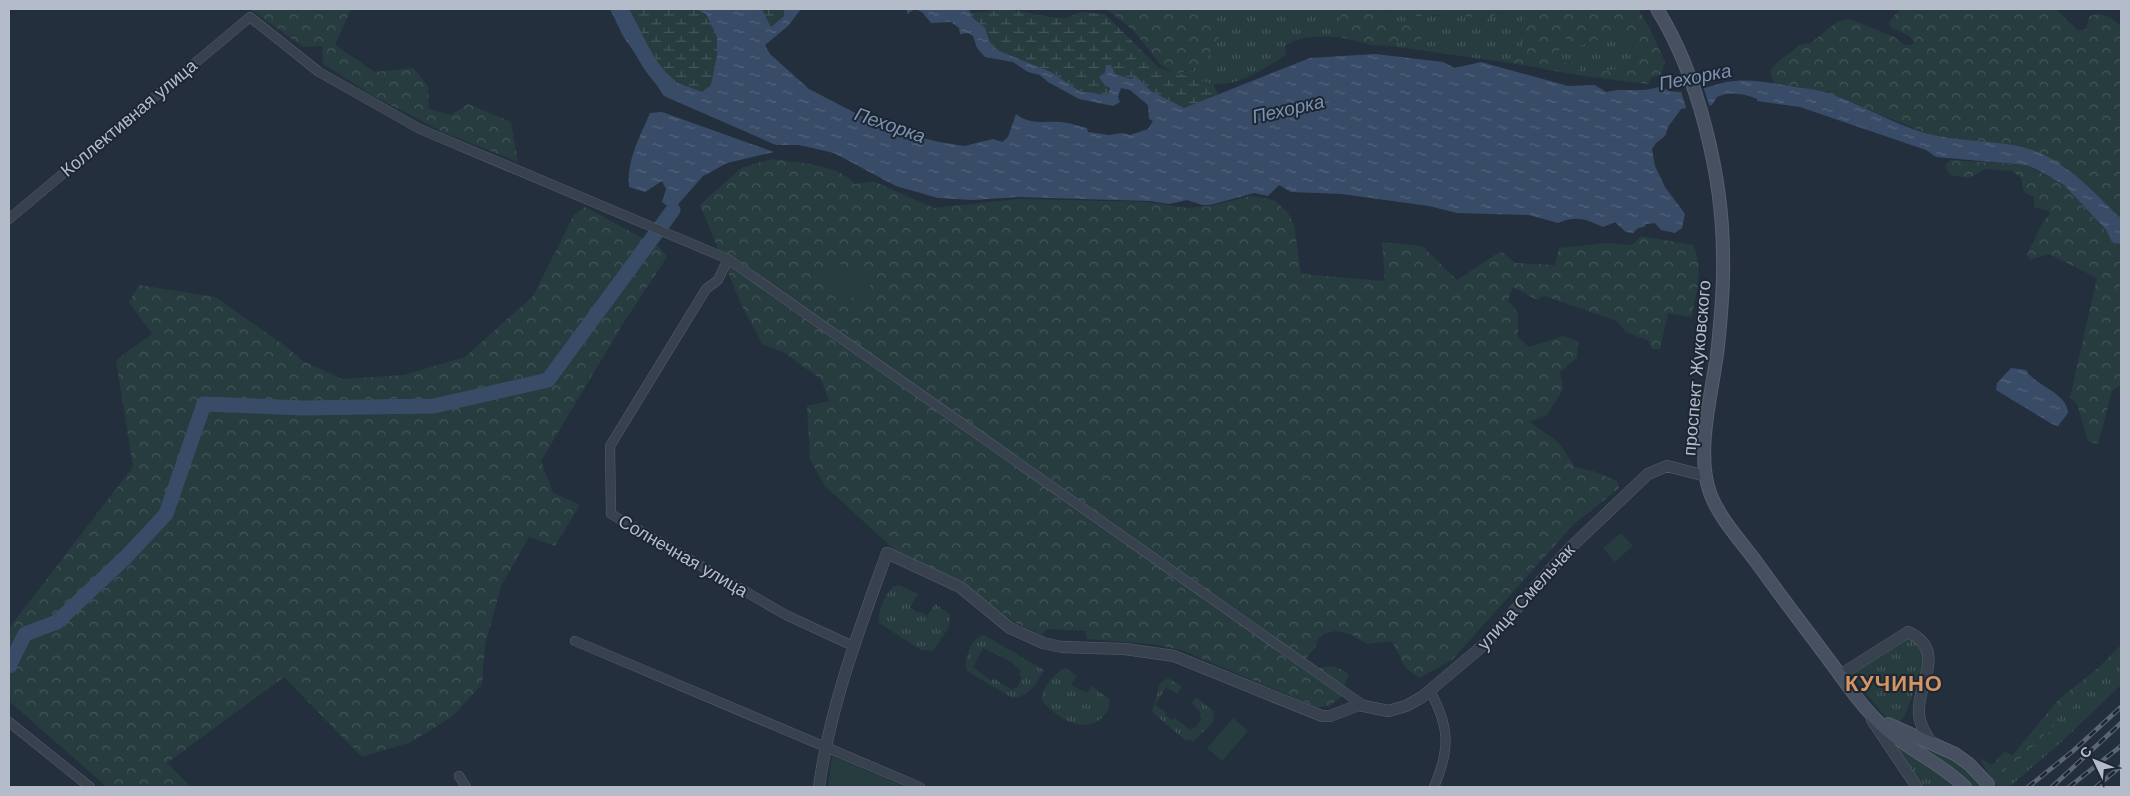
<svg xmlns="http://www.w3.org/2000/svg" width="2130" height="796" font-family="Helvetica,sans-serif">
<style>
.grass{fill:url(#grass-tufts);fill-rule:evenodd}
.forest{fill:url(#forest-crowns)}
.wetland{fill:url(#wetland-marsh)}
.green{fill:#263c3f}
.water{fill:url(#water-ripples)}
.pier{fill:#242f3e}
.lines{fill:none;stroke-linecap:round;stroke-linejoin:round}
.river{stroke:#394c67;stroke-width:15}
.minor-casing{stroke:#565f6c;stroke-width:10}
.tertiary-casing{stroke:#565f6c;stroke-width:12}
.secondary-casing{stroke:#565f6c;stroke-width:14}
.minor{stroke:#38414e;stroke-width:9}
.tertiary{stroke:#38414e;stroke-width:11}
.secondary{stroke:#465061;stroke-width:12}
.rail-casing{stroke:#5a6575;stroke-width:4.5}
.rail{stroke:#1d2633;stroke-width:2.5;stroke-dasharray:8;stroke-linecap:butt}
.labels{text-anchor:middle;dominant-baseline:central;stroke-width:4;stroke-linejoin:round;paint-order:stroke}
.street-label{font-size:18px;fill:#b4bcc9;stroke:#1d2633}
.water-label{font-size:19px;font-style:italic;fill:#7c92b1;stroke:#1d2633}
.district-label{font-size:22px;font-weight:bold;letter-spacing:1px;fill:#d59563;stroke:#1d2633}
</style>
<defs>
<pattern id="grass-tufts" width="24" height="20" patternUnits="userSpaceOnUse" patternTransform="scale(1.25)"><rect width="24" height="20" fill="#263c3f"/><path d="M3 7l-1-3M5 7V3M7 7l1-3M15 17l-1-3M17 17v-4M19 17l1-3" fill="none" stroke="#435659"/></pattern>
<pattern id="forest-crowns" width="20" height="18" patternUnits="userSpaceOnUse" patternTransform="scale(1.25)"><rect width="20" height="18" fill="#263c3f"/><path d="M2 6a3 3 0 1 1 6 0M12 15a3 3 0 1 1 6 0" fill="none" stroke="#435659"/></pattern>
<pattern id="wetland-marsh" width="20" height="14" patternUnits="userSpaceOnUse" patternTransform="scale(1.25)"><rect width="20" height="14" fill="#263c3f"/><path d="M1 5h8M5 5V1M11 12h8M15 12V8" fill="none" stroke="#435659"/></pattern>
<pattern id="water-ripples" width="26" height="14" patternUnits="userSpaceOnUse" patternTransform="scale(1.25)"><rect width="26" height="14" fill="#394c67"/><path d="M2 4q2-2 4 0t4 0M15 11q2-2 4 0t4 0" fill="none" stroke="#53647b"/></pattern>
</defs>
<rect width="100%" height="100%" fill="#242f3e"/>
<g class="grass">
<path d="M1206 9H1344L1337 25 1340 37C1321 36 1301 35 1285 46L1286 55C1265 68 1239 86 1214 84 1201 84 1188 78 1176 74L1193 70 1220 34Z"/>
<polygon points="1372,9 1439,16 1460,11 1504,14 1510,9 1528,9 1532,13 1520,22 1523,47 1511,59 1511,63 1390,46 1393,41 1421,43 1407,23 1385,23"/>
<path d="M1628 36 1637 54C1628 70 1616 71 1599 70V78L1577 75 1579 68 1562 63 1556 57 1565 38 1578 46 1610 37Z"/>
<path d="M899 585 918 594 910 607 918 613 919 611 927 616 935 604 950 614 949 627 933 651 921 650 879 623C877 612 887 586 899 585Z"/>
<path d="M984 635 1044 670C1037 683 1028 699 1011 697L967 671C963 660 971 637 984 635ZM983 648 1010 661 1021 671 1019 675 1022 677 1017 688 1014 687 1012 690 993 678 991 681 973 667Z"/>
<polygon points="1909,636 1921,643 1925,662 1905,715 1898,724 1888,720 1852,676 1853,673"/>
<polygon points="2121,658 2121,685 2057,746 2009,787 1998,787 1992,779 2021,758 2045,734 2050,732 2058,717 2071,708"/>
<path d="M1065 668 1077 676 1071 685 1087 693 1092 686 1109 699V709C1091 739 1060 721 1042 701 1040 690 1055 672 1065 668Z"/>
<polygon points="1168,678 1182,687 1177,694 1166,687 1155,705 1167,713 1165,715 1172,720 1174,718 1191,730 1193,727 1195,729 1202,718 1199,716 1201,713 1192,703 1196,697 1214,712 1213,722 1194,741 1185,740 1152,712 1160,683"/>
<polygon points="1886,732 1956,784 1955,787 1925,787"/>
<polygon points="1903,735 1966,765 1984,784 1979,787 1969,787"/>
</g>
<g class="forest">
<polygon points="250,9 351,9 335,45 375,72 413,68 428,86 429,109 451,115 468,104 511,122 518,162 443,132 375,97 323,64 322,46 303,47"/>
<path d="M1106 9H1206L1220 34C1211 59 1202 68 1176 74L1161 65 1133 30Z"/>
<polygon points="1344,9 1372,9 1385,23 1408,23 1411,27 1422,30 1421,43 1393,41 1390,46 1371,45 1340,37 1337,25"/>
<path d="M1385 9H1510L1504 14 1498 13 1488 19 1464 16 1460 11C1437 17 1407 19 1385 9Z"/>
<path d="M1528 9H1638L1649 27 1665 62 1661 75 1652 77 1648 84 1599 78V70C1616 71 1628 70 1637 54L1628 36 1610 37 1578 46 1565 38 1556 57 1562 63H1576L1579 68 1577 75 1511 63V59L1523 47 1520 22 1532 13Z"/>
<path d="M1900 9H2056L2078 31 2086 29 2089 17C2101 10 2113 18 2121 27V220L2065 166 2028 149 1931 135 1849 102 1807 88 1775 85 1770 72C1776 60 1790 55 1799 45L1811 43 1837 22 1850 19 1894 37 1905 45H1911L1914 42 1909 36 1890 27 1889 22Z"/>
<path d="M771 159C797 163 837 163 855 184L873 181 934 208 1019 199 1146 202 1187 208 1210 206 1251 196 1265 198 1275 201 1288 213 1294 225 1301 274 1385 281 1382 242 1422 246 1457 280 1501 251 1515 263 1555 265 1559 248 1607 243 1632 245 1641 236 1693 245C1704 268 1696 293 1692 317L1668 313 1660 349H1652L1649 341 1626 332 1617 321 1544 296 1537 300 1513 287 1508 300 1518 313V337L1529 347 1563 336 1578 341 1577 358 1560 372 1563 389 1547 415 1530 422 1558 442 1575 467 1593 471 1617 481 1619 488 1573 525 1452 660 1419 678 1405 667 1392 641 1367 644 1350 634 1335 631 1324 634 1318 639 1315 648 1307 657 1305 665 1311 671C1327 665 1337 664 1349 675L1345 683 1344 695 1329 706 1317 707 1181 650 1151 644 1087 639 1086 631 1048 629 1042 635 1016 623 968 588 899 554 825 486 810 459 807 406 829 401 821 379 783 352 763 345 742 306 700 205 741 168Z"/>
<polygon points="1950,160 2026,165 2064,185 2112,238 2121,244 2121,385 2112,391 2098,444 2088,441 2077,404 2070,397 2097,278 2049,254 2030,260 2027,255 2043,222 2050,214 2048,211 2034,207 2034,197 2024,192 2021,178 2012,171 1985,169 1969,178 1950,175 1945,165"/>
<polygon points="585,207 659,247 667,257 622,325 541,461 553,493 580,505 555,546 529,537 501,586 485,645 482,684 453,716 411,742 362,757 284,677 167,763 191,787 107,787 9,701 9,628 133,467 116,360 152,334 129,302 139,285 215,297 284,345 303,361 342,379 404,375 465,357 533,296 574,215"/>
<polygon points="2121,645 2121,658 2071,709 2058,717 2050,732 2045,734 2021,758 1992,779 1979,758 1992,765 2005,751 2012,756 2059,699 2097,669"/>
</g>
<g class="wetland">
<polygon points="628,9 697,9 703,11 720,34 718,61 710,90 697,94 661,76 643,48"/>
<polygon points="762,9 784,9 784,16 771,27"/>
<path d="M968 9 973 13 1008 9 1049 17 1066 18 1080 12 1105 14 1159 68 1213 84 1218 94 1184 108 1151 91 1136 76 1131 79 1115 74 1105 73V86L1109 89 1108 96C1098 95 1090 91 1081 92L1051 72 997 50 990 42 989 36 978 21 972 17Z"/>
</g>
<g class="green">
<polygon points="829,259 873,278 863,302 819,283"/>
<polygon points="1621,533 1633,546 1615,562 1603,548"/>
<polygon points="1233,718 1248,731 1222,761 1207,748"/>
<polygon points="832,756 905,787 828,787"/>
</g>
<g class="water">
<path d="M610 9H622L631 31 656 72 662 77 702 92 711 85 717 55V37L706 14 695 9H762L771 27 784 16V9H801L788 26 765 45 770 54 809 89 861 116 872 119 893 131 939 142 964 146 993 139 1002 142 1008 137 1016 114C1029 125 1044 121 1059 122 1068 122 1078 126 1087 128L1088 132 1109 135 1122 133 1130 135 1148 129 1153 121 1149 119 1148 105 1130 90 1121 88 1118 97 1120 102 1113 106 1079 99 1048 82 1040 75 1028 72 1013 62 985 57 977 48 973 36 968 33 960 34 959 28 951 22 931 23 922 12 915 9 907 14V9H968L972 17 985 28 990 42 997 50 1051 72 1081 92C1090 91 1098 95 1108 95L1110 88 1105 86 1099 77 1105 73 1106 65H1111L1115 74 1131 79 1136 76 1151 91 1184 108 1310 58 1375 54 1443 62 1455 68 1481 62 1568 86 1595 85 1606 92C1628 87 1640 94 1661 86 1675 100 1711 85 1727 82 1751 77 1779 85 1803 88 1835 90 1881 118 1913 129 1947 142 1982 139 2018 146 2061 155 2089 187 2119 217L2121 220V244L2112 242 2106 230 2064 185 2038 170 2026 165 1936 157 1926 150 1800 107 1757 101V99C1744 93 1729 91 1717 97L1712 105 1681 109 1668 127 1665 136 1656 143 1652 149 1655 166 1665 187 1685 214 1682 228 1675 233 1661 230 1655 223 1646 224 1644 227 1638 228 1633 233 1626 232 1615 222 1603 227C1586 219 1575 215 1558 223L1529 215 1457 213 1429 206 1342 194 1291 192 1279 185 1268 196 1254 193 1210 205H1202L1187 200 1169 204 1150 201 1018 197 972 200 938 198 896 186 834 153 799 145H776L664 96 623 36Z"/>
<path d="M662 112 774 152 727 163 703 176 673 210 662 202 666 189 662 181 645 192 629 187C626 161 640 137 650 113Z"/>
<path d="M2011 368 2026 370C2035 386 2067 392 2068 413L2058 426 2052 424 1996 390 1997 383Z"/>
</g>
<polygon class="pier" points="1703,86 1710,108 1687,111 1680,88"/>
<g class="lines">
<g class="river">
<path d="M620 9C637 35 644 66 670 86"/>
<polyline points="9,666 25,634 57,622 126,557 166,514 204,404 303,408 434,406 548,380 673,210"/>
</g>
<defs>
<g id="minor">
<polyline points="9,219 250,17 319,72 420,129 728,259 1363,705"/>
<polyline points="728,259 718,280 706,289 610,446 611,514 786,615 853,646"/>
<polyline points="575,641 920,787"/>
<path d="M1430 691C1450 727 1450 750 1434 787"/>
<polyline points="9,722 90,787"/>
<polyline points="459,776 466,787"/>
</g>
<g id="tertiary">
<path d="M1840 675 1908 632C1946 650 1920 679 1919 708 1918 721 1924 731 1930 741"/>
<polyline points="1872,720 1917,787"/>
<path d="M819 787C830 706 859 630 887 553L960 587 1010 628 1043 643 1062 647 1125 649 1174 656 1322 716H1330L1359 705 1388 711 1406 706 1422 697 1486 643 1569 549 1648 474 1667 466 1706 476"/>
</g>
<g id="secondary">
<path d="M1657 9C1699 76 1723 178 1723 257 1724 287 1721 317 1718 346 1713 391 1695 450 1710 493 1720 520 1743 543 1760 567 1782 598 1806 629 1829 660 1847 684 1863 709 1886 729 1910 751 1941 763 1965 787"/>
<polyline points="1888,724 1955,754 1969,764 1988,784"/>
</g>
</defs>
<use href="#minor" class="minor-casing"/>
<use href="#tertiary" class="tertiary-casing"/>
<use href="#secondary" class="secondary-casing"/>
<use href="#minor" class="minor"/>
<use href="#tertiary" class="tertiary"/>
<use href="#secondary" class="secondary"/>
<defs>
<g id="rail">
<polyline points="2028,787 2073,751 2121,707"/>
<polyline points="2052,787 2121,723"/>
<polyline points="2069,787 2121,746"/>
<polyline points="2096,787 2121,766"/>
</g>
</defs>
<use href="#rail" class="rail-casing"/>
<use href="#rail" class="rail"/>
</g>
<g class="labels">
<g class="street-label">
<text transform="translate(129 118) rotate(-40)">Коллективная улица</text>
<text transform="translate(1697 368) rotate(-85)">проспект Жуковского</text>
<text transform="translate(683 556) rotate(30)">Солнечная улица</text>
<text transform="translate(1526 597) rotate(-48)">улица Смельчак</text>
</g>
<g class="water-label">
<text transform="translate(1695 77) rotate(-11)">Пехорка</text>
<text transform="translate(1288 109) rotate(-13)">Пехорка</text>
<text transform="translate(890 125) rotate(19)">Пехорка</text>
</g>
<g class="district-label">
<text x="1894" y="683">КУЧИНО</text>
</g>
</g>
<rect width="2130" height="796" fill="none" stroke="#b4bcc9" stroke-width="20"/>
<g transform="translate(2095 761) rotate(313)" stroke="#1d2633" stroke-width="4" paint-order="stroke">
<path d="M0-4L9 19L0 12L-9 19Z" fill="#b4bcc9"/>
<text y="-8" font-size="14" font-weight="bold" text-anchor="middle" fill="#b4bcc9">С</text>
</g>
</svg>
